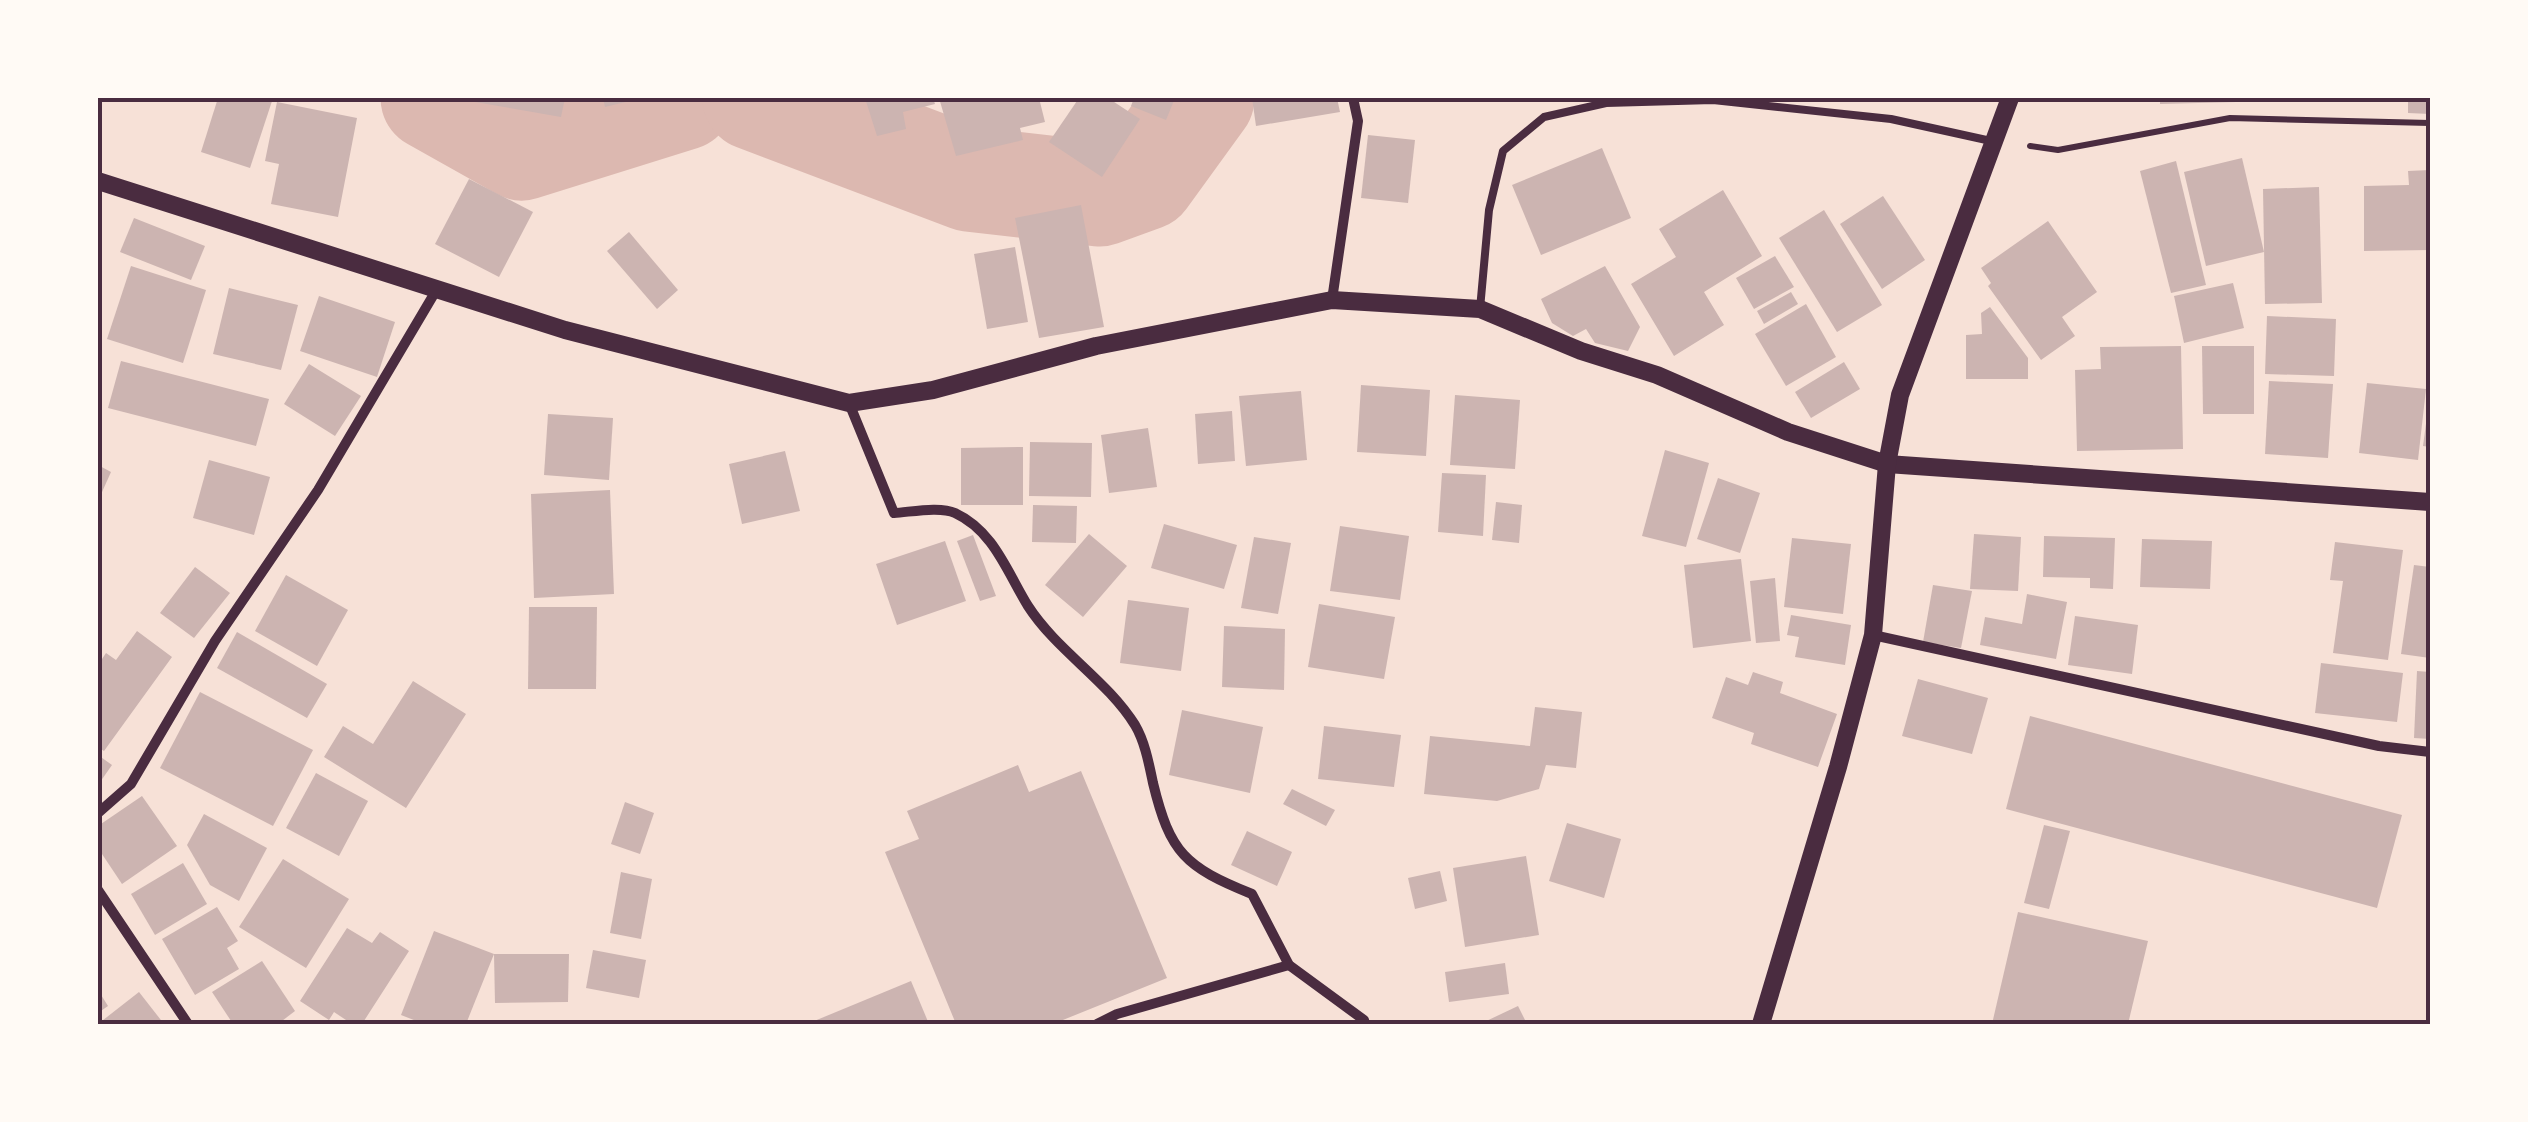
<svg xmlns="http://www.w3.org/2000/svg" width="2528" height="1122" font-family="'Asap Condensed',sans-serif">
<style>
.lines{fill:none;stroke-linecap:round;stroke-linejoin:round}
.river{stroke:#dcb8b0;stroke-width:105}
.building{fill:#ccb4b1}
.path{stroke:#4a2c40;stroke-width:6}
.service{stroke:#4a2c40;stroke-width:8}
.minor{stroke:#4a2c40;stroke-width:10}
.tertiary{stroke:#4a2c40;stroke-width:18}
.neatline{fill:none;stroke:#4a2c40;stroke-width:4}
</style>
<rect width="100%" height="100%" fill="#f7e1d7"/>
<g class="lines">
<g class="river">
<polyline points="433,98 522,148 682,98"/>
<polyline points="755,98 969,179 1100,194 1144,178 1202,98"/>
</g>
</g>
<g class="building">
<polygon points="218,98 273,98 250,168 201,152"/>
<polygon points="452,98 565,98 561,117"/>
<polygon points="603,98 638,98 638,99 605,107"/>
<polygon points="865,98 933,98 935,104 903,112 906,129 877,136"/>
<polygon points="939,98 1039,98 1045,122 1020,128 1023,140 956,156"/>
<polygon points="1079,98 1108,98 1140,119 1102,177 1049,142"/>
<polygon points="1134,98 1175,98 1166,120 1131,106"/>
<polygon points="1252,98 1337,98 1340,112 1256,126"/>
<polygon points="2160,98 2274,98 2274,101 2160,104"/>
<polygon points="2408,98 2430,98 2430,114 2408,113"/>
<polygon points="277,102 357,118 338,217 271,204 279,164 265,161"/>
<polygon points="1368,135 1415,140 1408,203 1361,198"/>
<polygon points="1602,148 1631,218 1541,255 1512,185"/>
<polygon points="2242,158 2264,252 2206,266 2184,172"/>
<polygon points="2176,161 2206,285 2171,293 2140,171"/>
<polygon points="2430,170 2430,250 2364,251 2364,186 2409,185 2408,171"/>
<polygon points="469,179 533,212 499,277 435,244"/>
<polygon points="2319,187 2322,303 2265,304 2263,189"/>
<polygon points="1723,190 1762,256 1704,292 1724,325 1674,356 1631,284 1676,257 1659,229"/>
<polygon points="1883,196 1925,260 1882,289 1840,224"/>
<polygon points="1081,205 1104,327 1039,338 1015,218"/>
<polygon points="1824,210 1882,305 1837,332 1779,238"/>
<polygon points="134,218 205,246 191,280 120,252"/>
<polygon points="2048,221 2097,292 2062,317 2075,336 2041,360 1988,286 1991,283 1981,268"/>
<polygon points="629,232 678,290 657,309 607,251"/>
<polygon points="1015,247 1028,322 987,329 974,254"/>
<polygon points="1775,256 1794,287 1754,309 1736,278"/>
<polygon points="131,266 206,290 183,363 107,339"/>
<polygon points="1605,266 1640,327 1628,351 1595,343 1586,329 1573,336 1552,323 1541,299"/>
<polygon points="2233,283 2244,328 2184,343 2174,296"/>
<polygon points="229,288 298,305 281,370 213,354"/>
<polygon points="1791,292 1798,304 1764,324 1757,311"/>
<polygon points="319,296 395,322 377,377 300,351"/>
<polygon points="1806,304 1836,357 1786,386 1755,334"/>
<polygon points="1990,307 2028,358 2028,379 1966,379 1966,335 1982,334 1981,313"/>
<polygon points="2267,316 2336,319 2334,376 2265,374"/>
<polygon points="2181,346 2183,449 2077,451 2075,370 2101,369 2100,347"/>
<polygon points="2202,346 2254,346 2254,414 2203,414"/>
<polygon points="121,361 269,399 256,446 108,408"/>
<polygon points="1844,362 1860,389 1811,418 1795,392"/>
<polygon points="309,364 361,396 335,436 284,404"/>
<polygon points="2269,381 2333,384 2328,458 2265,454"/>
<polygon points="2367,383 2426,389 2418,460 2359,453"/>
<polygon points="1361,385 1430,390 1426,456 1357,452"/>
<polygon points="1301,391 1307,460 1246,466 1239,396"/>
<polygon points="1455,395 1520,400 1515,469 1450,465"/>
<polygon points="2428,409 2430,409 2430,447 2423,446"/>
<polygon points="1232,411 1235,461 1198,464 1195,414"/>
<polygon points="548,414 613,418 609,480 544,475"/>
<polygon points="1148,428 1157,487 1109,493 1101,435"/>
<polygon points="1030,442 1092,443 1091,497 1029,496"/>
<polygon points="1023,447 1023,505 961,505 961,448"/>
<polygon points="1665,450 1709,463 1686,547 1642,536"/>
<polygon points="785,451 800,511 742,524 729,464"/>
<polygon points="209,460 270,477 254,535 193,518"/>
<polygon points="98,465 111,472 98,501"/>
<polygon points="1442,473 1486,475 1483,536 1438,532"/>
<polygon points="1718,478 1760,493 1740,553 1697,539"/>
<polygon points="610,490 614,594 534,598 531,494"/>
<polygon points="1496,502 1522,505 1519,543 1492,540"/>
<polygon points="1033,505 1077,506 1076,543 1032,542"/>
<polygon points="1164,524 1237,545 1224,589 1151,568"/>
<polygon points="1340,526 1409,536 1400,600 1330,591"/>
<polygon points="1089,534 1127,566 1083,617 1045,585"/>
<polygon points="1974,534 2021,537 2018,591 1970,589"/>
<polygon points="973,535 996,596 980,601 957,541"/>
<polygon points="2044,536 2115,538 2113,589 2090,588 2090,578 2043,577"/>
<polygon points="1254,537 1291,543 1278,614 1241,608"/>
<polygon points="1792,538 1851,544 1843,614 1784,607"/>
<polygon points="2142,539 2212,541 2210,589 2140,587"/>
<polygon points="945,541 966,601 897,625 876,564"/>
<polygon points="2335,542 2403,550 2388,660 2333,653 2343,581 2330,580"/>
<polygon points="1741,559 1751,641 1693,648 1684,565"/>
<polygon points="2414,565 2430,567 2430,658 2401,654"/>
<polygon points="195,567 230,593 194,638 160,613"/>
<polygon points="286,575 348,610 317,666 255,631"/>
<polygon points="1775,578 1780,641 1756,643 1750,581"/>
<polygon points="1933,585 1972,591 1961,648 1923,642"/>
<polygon points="2027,594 2067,602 2056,659 1980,645 1985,617 2022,624"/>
<polygon points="1128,600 1189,608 1181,671 1120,663"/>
<polygon points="1319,604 1395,617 1384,679 1308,667"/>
<polygon points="529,607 597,607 596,689 528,689"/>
<polygon points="1791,615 1851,625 1845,665 1795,657 1799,637 1787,635"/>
<polygon points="2075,616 2138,625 2132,674 2068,665"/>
<polygon points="1224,626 1285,629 1284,690 1222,687"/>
<polygon points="137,631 172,657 104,751 98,747 98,665 106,653 116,660"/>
<polygon points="237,632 327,684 307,718 217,668"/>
<polygon points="2321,663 2403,673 2397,722 2315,713"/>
<polygon points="2417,671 2430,672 2430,739 2414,738"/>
<polygon points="1753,672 1783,682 1780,693 1837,714 1818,767 1751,744 1754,733 1712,718 1726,677 1748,685"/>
<polygon points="1918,679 1988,698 1972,754 1902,736"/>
<polygon points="413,681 466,714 406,808 324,757 343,726 373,744"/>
<polygon points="200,692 313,750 273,826 160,768"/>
<polygon points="1535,707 1582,712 1576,768 1546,765 1539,789 1497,801 1424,794 1430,736 1530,746"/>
<polygon points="1182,710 1263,727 1250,793 1169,775"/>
<polygon points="2030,716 2402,815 2377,908 2006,809"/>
<polygon points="1324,726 1401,735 1394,787 1318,779"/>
<polygon points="98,755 112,765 98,785"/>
<polygon points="1018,765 1029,792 1081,771 1167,978 1053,1024 956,1024 885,852 919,839 907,811"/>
<polygon points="316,773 368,801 339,856 286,828"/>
<polygon points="1292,789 1335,810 1326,826 1283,804"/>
<polygon points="142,796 177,846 122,884 98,848 98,826"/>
<polygon points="625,802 654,813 640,854 611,844"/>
<polygon points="204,814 267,848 239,901 210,885 187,845"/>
<polygon points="1567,823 1621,839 1604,898 1549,881"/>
<polygon points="2044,825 2070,831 2049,909 2024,903"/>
<polygon points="1247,831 1292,852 1277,886 1231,865"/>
<polygon points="1526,856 1539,935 1465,947 1453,868"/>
<polygon points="283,859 349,899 306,968 239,927"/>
<polygon points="183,863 207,904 155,935 131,894"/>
<polygon points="1440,871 1447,901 1415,909 1408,878"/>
<polygon points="621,872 652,879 641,939 610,933"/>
<polygon points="217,907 238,941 227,948 239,969 195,995 162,939"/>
<polygon points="2018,912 2148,941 2128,1024 1992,1024"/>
<polygon points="347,928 372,943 380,932 409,951 362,1024 352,1024 334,1012 329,1020 300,1001"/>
<polygon points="434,931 494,954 466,1024 424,1024 401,1015"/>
<polygon points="593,950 646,960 639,998 586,988"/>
<polygon points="494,954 569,954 568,1002 495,1003"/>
<polygon points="262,961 295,1011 278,1024 233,1024 212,992"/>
<polygon points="1505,963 1509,994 1449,1002 1445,972"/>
<polygon points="911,981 929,1024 807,1024"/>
<polygon points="98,990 108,1006 98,1013"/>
<polygon points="139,992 164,1024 98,1024"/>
<polygon points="1518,1006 1527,1024 1480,1024"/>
</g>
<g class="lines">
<polyline class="path" points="2030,146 2058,150 2230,118 2430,123"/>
<polyline class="service" points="1480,309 1489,210 1503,151 1544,117 1606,103 1713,100 1891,119 1991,141"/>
<g class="minor">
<polyline points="1332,300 1358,121 1353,98"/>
<path d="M849 403 894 513C911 512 940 506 955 513 994 531 1007 572 1028 606 1057 651 1107 680 1135 725 1145 742 1149 764 1153 783 1170 853 1185 867 1252 894L1289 965 1364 1020 1365 1024"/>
<polyline points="1873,635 2379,746 2430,752"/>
<polyline points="98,813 131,784 215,641 318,490 437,289"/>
<polyline points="98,890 188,1024"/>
<polyline points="1097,1024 1117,1014 1289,965"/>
</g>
<g class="tertiary">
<polyline points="98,181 565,330 849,403 933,390 1096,346 1332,300 1480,309 1581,351 1657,375 1788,432 1887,464 2430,502"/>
<polyline points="1761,1024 1838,767 1873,635 1887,464 1900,395 2010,98"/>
</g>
</g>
<rect width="2528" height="1122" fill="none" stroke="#fffaf5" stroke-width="200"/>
<rect x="100" y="100" width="2328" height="922" class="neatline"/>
</svg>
